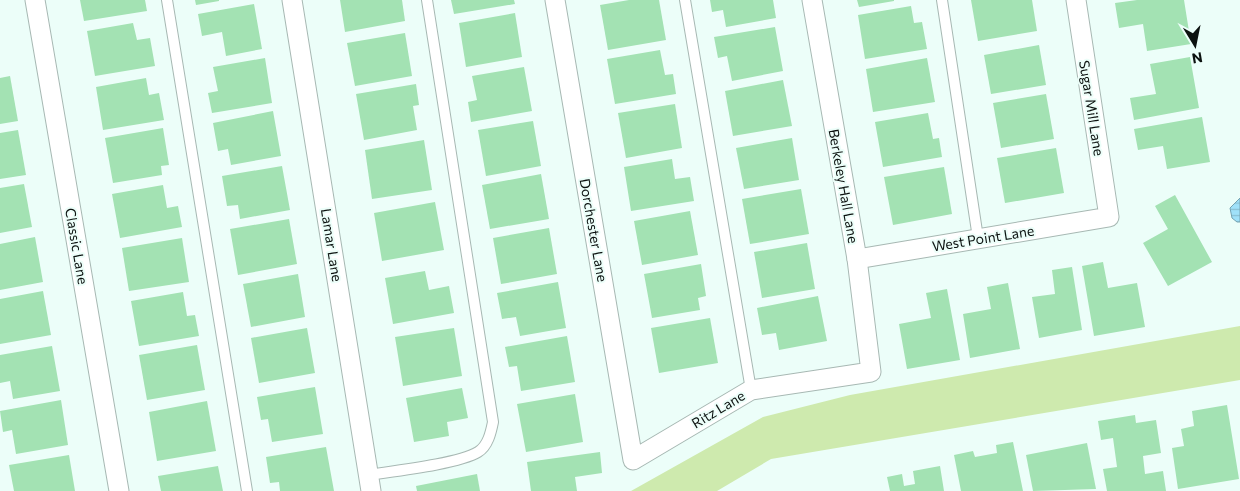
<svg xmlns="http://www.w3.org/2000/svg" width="1240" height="491" font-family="Commissioner,sans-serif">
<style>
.park{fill:#ceeaae}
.water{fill:url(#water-rules);stroke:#74a3b3}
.building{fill:#a3e2b3}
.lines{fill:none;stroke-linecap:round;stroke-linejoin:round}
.service-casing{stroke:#a7b8b3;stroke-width:12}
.minor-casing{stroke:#a7b8b3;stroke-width:21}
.service{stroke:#fff;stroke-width:10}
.minor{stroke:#fff;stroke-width:19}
.labels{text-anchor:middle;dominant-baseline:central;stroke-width:4;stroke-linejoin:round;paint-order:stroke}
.street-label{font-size:14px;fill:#0c1210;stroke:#ecfef9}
</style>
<defs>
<pattern id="water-rules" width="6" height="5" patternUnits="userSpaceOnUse" patternTransform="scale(1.25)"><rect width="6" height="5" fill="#a0e1f9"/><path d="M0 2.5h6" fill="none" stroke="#89c0d4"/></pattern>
</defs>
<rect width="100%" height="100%" fill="#ecfef9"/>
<polygon class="park" points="1240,326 1240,380 771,459 717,491 631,491 763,417 850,395"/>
<polygon class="water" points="1240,198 1240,222 1237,222 1232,218 1230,208"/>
<g class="building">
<polygon points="80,0 145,0 147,11 84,21"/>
<polygon points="195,0 219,0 219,1 196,5"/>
<polygon points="340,0 402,0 405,21 345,32"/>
<polygon points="451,0 514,0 515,4 454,14"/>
<polygon points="629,0 659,0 666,40 608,50 600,5"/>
<polygon points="710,0 773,0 776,18 726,27 723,10 712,12"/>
<polygon points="857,0 894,0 894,1 859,7"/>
<polygon points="971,0 1032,0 1037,31 978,41"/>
<polygon points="1137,0 1184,0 1191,44 1147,51 1143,24 1119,28 1115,3"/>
<polygon points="254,4 262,49 226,56 222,32 202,36 198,14"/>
<polygon points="911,6 914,23 922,22 927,49 865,59 858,15"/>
<polygon points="515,13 522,57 466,67 459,23"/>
<polygon points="133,23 137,40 150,38 155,66 95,76 87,31"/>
<polygon points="775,27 783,71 732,81 727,56 718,58 714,37"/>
<polygon points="405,33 412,76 355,86 347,43"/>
<polygon points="1039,45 1046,85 991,94 984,55"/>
<polygon points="660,50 665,75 673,74 676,94 615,104 607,59"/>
<polygon points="1190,57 1199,108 1134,120 1130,98 1156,94 1150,64"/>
<polygon points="265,58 272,103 212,113 208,93 218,91 213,67"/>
<polygon points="927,58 935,102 873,112 866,69"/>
<polygon points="524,67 532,111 471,122 468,102 477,100 472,76"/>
<polygon points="10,76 18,121 0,124 0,78"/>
<polygon points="146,78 149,95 159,93 164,120 103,130 96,87"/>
<polygon points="783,80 792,126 733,136 725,91"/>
<polygon points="416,84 419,105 413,106 417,130 364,140 356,94"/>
<polygon points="1046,94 1054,139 1001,148 993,103"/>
<polygon points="675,104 682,148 626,158 618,113"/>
<polygon points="273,111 281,156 231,165 228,149 218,151 213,123"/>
<polygon points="928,113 933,139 939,138 942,157 883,167 875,122"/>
<polygon points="1202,117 1210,162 1167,169 1163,146 1138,150 1134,129"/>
<polygon points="533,121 541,166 486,176 478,130"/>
<polygon points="163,128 169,165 161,166 162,175 113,183 105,138"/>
<polygon points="18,130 26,175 0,179 0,133"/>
<polygon points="792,138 799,180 744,189 736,148"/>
<polygon points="424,140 432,190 372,199 365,150"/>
<polygon points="1056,148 1064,193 1005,203 997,158"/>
<polygon points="672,159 675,179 690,177 694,201 631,211 624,167"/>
<polygon points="282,166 290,210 240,219 238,205 227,206 222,176"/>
<polygon points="944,167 952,214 893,225 884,177"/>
<polygon points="541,174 549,219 490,229 482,185"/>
<polygon points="24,184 32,227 0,233 0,188"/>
<polygon points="163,185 167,208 178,206 182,227 120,238 112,194"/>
<polygon points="801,189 809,234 750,244 742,199"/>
<polygon points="1175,195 1212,262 1168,286 1143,243 1168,229 1155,206"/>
<polygon points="435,202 444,250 382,261 374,213"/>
<polygon points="690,211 698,255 642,265 634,221"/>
<polygon points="289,219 297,264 238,275 230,229"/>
<polygon points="549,228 557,274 501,284 493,238"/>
<polygon points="35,237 43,282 0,290 0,244"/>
<polygon points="182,238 189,282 129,291 122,248"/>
<polygon points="807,243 815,289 762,298 754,252"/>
<polygon points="1103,262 1108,288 1137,283 1145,327 1094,336 1082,266"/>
<polygon points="701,264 706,296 698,298 700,310 652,318 644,274"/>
<polygon points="1072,267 1082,330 1039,338 1032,297 1055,294 1052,270"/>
<polygon points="425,271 429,290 449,286 454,313 393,324 385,278"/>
<polygon points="298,274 305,317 251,327 243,284"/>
<polygon points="558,282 566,328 520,336 516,317 502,319 497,293"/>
<polygon points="1008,283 1020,349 970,358 963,314 991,309 987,287"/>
<polygon points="947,289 960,360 907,369 899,324 931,318 926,293"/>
<polygon points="43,291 51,335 0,344 0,299"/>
<polygon points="183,292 187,316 195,315 199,336 139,346 131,301"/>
<polygon points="818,296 827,341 779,350 776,333 762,335 757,308"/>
<polygon points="710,318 718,363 659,373 651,328"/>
<polygon points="307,328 315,373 259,383 251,338"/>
<polygon points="454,328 462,376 403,386 395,337"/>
<polygon points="567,336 575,382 521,391 517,366 509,367 505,347"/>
<polygon points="197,345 205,390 147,400 139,355"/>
<polygon points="52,346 60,391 13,399 10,381 0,383 0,355"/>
<polygon points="315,387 323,434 272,442 268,419 261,420 257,397"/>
<polygon points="462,388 468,418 447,422 449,436 414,442 406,398"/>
<polygon points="575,394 583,442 526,452 517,404"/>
<polygon points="61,400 68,445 16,454 12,430 3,432 0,411"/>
<polygon points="207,401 216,451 157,461 149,412"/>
<polygon points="1227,405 1239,479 1178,489 1172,448 1184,446 1181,429 1194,426 1192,411"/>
<polygon points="1135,415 1136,423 1156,420 1161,453 1143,456 1145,474 1163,471 1166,491 1107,491 1103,469 1117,467 1113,438 1101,440 1098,421"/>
<polygon points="1013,442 1023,491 961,491 954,455 973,451 975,457 997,453 996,445"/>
<polygon points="1087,443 1096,489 1033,491 1026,455"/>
<polygon points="326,447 334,491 280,491 279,482 270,483 266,457"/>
<polygon points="600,452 602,473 575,477 577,491 531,491 527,462"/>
<polygon points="69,455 75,491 14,491 9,465"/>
<polygon points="218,466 223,491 161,491 158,476"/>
<polygon points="940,466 944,491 890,491 887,477 902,474 904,486 915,484 913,471"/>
<polygon points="477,474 480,491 417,491 416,486"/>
</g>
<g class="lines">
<defs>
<g id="service">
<polyline points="167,0 247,491"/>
<polyline points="685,0 751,390"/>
<polyline points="942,0 978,238"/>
<path d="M368 475C394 471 458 464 478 452 488 446 491 432 493 422L427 0"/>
</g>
<g id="minor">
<polyline points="35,0 119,491"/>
<polyline points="292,0 371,491"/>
<polyline points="555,0 633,460 751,390 871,372 857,259 812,0"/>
<polyline points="857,259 1109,217 1076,0"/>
</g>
</defs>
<use href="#service" class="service-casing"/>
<use href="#minor" class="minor-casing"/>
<use href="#service" class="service"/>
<use href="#minor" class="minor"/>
</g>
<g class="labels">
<g class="street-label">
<text transform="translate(1092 108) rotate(81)">Sugar Mill Lane</text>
<text transform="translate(844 186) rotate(80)">Berkeley Hall Lane</text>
<text transform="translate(594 230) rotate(80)">Dorchester Lane</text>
<text transform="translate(983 238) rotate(-9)">West Point Lane</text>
<text transform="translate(332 245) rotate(81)">Lamar Lane</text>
<text transform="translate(77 246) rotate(80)">Classic Lane</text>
<text transform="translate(718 409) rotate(-31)">Ritz Lane</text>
</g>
</g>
<g transform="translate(1195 45) rotate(170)" stroke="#ecfef9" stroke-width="4" paint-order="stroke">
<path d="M0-4L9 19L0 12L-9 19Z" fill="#0c1210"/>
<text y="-8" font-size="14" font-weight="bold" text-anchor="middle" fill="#0c1210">N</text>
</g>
</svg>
